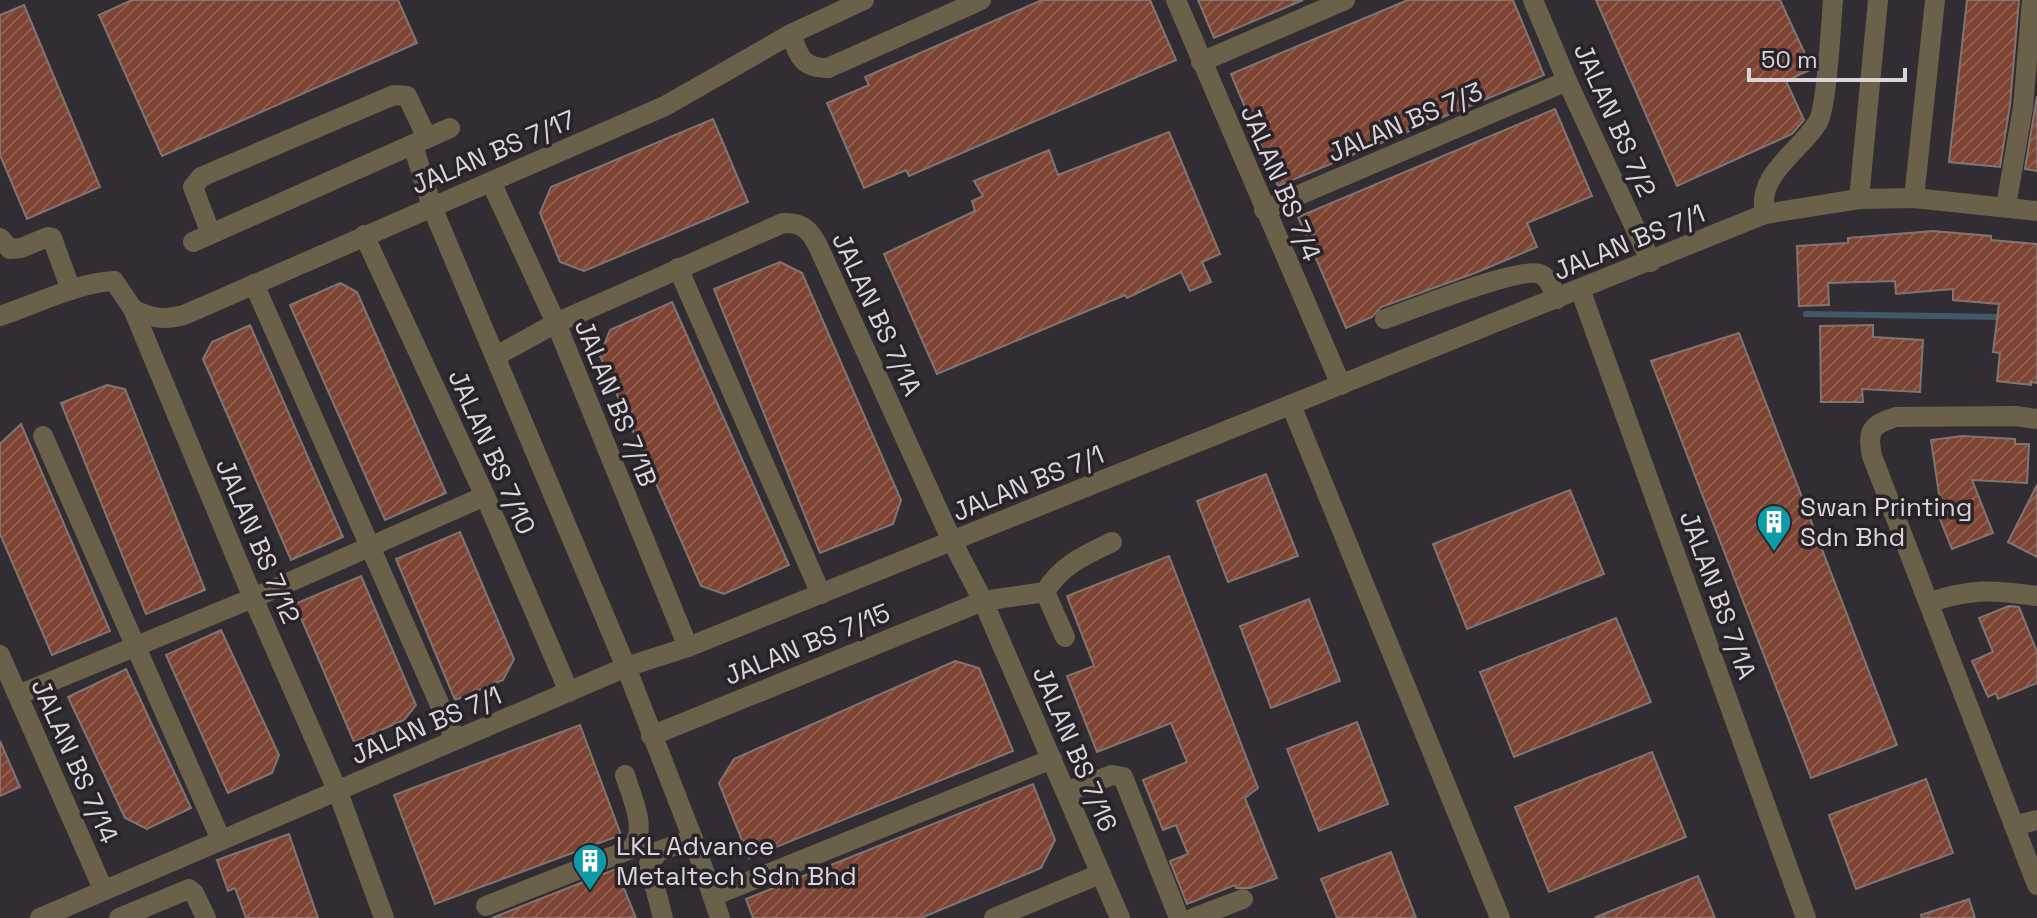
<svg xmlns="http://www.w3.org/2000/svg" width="2037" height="918" font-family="'Space Grotesk',sans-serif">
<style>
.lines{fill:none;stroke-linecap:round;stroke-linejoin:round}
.stream{stroke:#435866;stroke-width:6}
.building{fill:url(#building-hatch);stroke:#817572;stroke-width:2}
.minor{stroke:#6b6049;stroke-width:20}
.labels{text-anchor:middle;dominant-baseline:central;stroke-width:7;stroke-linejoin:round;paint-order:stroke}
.street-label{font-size:26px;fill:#d9d5da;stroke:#282229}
.poi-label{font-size:26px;fill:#d9d5da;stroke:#282229;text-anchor:start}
</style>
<defs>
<pattern id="building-hatch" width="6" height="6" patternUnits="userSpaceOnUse" patternTransform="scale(2)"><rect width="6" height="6" fill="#7d4333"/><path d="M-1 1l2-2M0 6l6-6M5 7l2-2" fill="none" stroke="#8f5d50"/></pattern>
</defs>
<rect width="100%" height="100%" fill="#322c33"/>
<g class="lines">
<polyline class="stream" points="1806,314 2003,317"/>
</g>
<g class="building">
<polygon points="132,0 398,0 417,43 162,156 99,15"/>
<polygon points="1042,0 1150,0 1176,60 909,176 906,170 864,188 827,103 869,85 865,77"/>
<polygon points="1198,0 1303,0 1214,38"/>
<polygon points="1408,0 1513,0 1544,75 1278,186 1231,74"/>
<polygon points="1596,0 1780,0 1812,69 1786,81 1804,120 1792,134 1677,186"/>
<polygon points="1967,0 2019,0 2010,105 2000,167 1949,162"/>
<polygon points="24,5 100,187 27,219 0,155 0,15"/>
<polygon points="2037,96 2037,171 2025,169"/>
<polygon points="1555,109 1592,196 1527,223 1537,247 1475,273 1381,307 1372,317 1346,328 1298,217"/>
<polygon points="713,119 748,202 584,271 560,262 540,213 551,187"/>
<polygon points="1169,132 1220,254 1202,262 1211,282 1190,291 1181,272 1127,298 1125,295 937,374 884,254 975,211 972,201 983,196 974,181 1049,150 1058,175"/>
<polygon points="1933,231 1991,236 1991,240 2037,244 2037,383 2031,382 2031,385 1997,381 2000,353 1993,352 1999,304 1953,300 1953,289 1896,294 1895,281 1828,283 1829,305 1799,306 1797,246 1848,243 1848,238"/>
<polygon points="780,262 802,273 901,500 893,524 820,553 714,289"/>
<polygon points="340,283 357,292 446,493 385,520 290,305"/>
<polygon points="672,302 789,565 724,594 701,586 600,356 610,330"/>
<polygon points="250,325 343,537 291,560 203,359 212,342"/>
<polygon points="1873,325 1873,337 1923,340 1920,392 1862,389 1863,402 1821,402 1820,326"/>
<polygon points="1739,333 1897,745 1811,778 1651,361"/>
<polygon points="107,385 125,389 205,590 146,614 61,403"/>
<polygon points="21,424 110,631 52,655 0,534 0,444"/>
<polygon points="1962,436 2015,439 2015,444 2029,444 2027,483 1972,480 1993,533 1952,549 1936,509 1941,507 1931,440"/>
<polygon points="1266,474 1298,556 1228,582 1197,501"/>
<polygon points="2037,485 2037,557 2008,542"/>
<polygon points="1570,490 1604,574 1467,629 1433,544"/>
<polygon points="460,532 514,659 503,680 455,700 396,559"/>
<polygon points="1169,556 1258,788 1245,798 1277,878 1250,888 1236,888 1235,885 1187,904 1170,861 1188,854 1176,825 1163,830 1143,780 1187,762 1171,723 1097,752 1067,676 1094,666 1067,596"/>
<polygon points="361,576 416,705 404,720 354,742 295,604"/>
<polygon points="1309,599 1340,681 1271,708 1240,626"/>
<polygon points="2009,606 2019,607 2037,652 2037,683 1998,699 1996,693 1988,697 1972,661 1993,652 1979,618"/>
<polygon points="1616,618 1651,702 1514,757 1480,672"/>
<polygon points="221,630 279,755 272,773 228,793 166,655"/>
<polygon points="955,661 979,668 1013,751 749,858 719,783 734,759"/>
<polygon points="126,669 191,808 147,829 125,818 68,697"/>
<polygon points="1357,722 1388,804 1319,831 1287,749"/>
<polygon points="580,725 621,835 435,904 394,795"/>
<polygon points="0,741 20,787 0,796"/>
<polygon points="1652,752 1686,837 1549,892 1515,807"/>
<polygon points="1926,779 1953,853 1856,889 1829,815"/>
<polygon points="1033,784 1055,840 1041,868 921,918 753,918 746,899"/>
<polygon points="289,834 318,918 246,918 235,888 228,891 217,860"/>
<polygon points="1391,852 1416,918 1337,918 1321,879"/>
<polygon points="616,869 636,918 492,918"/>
<polygon points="1698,876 1715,918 1596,918 1596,917"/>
<polygon points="1969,899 1975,918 1922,918 1921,915"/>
</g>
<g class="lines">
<g class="minor">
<polyline points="1176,0 1341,385"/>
<polyline points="1533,0 1567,81 1651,262"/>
<path d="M791 34C799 56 801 68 828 68L981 0"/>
<polyline points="1201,62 1345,0"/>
<polyline points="413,145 432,207 626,667 693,839 720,918"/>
<polyline points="491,182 556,323 688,647"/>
<polyline points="1914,198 1935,0"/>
<polyline points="1859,199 1878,0"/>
<polyline points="2006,206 2023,107 2032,0"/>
<polyline points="1264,210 1567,81"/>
<path d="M1765 214C1756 174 1800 152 1818 122 1827 106 1831 24 1833 0"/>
<polyline points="211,234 193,187 201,177 394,95 407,96 427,138"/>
<polyline points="364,235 485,496 569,692"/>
<polyline points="0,238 10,249 21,248 48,237 52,238 71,290"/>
<polyline points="193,242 450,128"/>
<polyline points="678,268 821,594"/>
<polyline points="254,284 455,739"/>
<polyline points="1580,289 1806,918"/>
<path d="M133 309C151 319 164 320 184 315L665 106 791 34 864 0"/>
<path d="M0 316C34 305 79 282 114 281L133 309 253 598 338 792 384 918"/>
<path d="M1385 319C1411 310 1521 266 1540 274 1550 278 1553 290 1557 299"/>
<path d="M496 356 556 323 783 223C802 222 810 230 818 246L952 541 983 601 1120 918"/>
<polyline points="1291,405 1500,918"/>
<path d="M2037 419 2015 416 1896 417C1871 425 1867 430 1872 456L2037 885"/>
<polyline points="43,436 221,840"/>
<polyline points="1045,592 1065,637"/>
<path d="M1930 602C1974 588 1992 590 2037 596"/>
<polyline points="0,655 103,889"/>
<polyline points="18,695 253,598 485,496"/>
<path d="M651 736 983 601 1045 592C1061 565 1085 555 1112 542"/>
<polyline points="1066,792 1112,775 1123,777 1179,918"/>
<polyline points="2014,826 2037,820"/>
<polyline points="713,896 1052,759"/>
<path d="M486 906 631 849C649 830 631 796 625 775"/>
<polyline points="40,918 626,667 688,647 1765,214 1859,199 1914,198 2037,211"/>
<polyline points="119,918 189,889 194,893 206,918"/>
<polyline points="663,918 649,864 659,851 693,839"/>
<polyline points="994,918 1100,874"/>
<polyline points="1193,918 1243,899"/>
</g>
</g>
<defs>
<symbol id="building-pin" viewBox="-11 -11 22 30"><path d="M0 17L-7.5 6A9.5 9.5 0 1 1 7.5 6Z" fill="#0f9aa8" stroke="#282229"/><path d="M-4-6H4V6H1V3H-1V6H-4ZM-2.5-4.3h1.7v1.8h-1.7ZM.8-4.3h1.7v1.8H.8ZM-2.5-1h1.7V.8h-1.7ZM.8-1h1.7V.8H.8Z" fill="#fff"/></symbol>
</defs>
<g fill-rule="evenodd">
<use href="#building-pin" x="1754" y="502" width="40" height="54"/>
<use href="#building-pin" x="570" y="841" width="40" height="54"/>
</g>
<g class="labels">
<g class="street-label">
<text transform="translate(1615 120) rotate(66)">JALAN BS 7/2</text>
<text transform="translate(1405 122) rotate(-23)">JALAN BS 7/3</text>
<text transform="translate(493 152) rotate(-23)">JALAN BS 7/17</text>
<text transform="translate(1281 183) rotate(67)">JALAN BS 7/4</text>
<text transform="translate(1629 242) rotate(-22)">JALAN BS 7/1</text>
<text transform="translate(877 314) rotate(65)">JALAN BS 7/1A</text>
<text transform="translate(616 403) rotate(68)">JALAN BS 7/1B</text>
<text transform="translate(492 452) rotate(66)">JALAN BS 7/10</text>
<text transform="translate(1028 483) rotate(-22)">JALAN BS 7/1</text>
<text transform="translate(258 541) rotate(67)">JALAN BS 7/12</text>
<text transform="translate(1718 595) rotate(70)">JALAN BS 7/1A</text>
<text transform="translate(807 644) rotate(-22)">JALAN BS 7/15</text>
<text transform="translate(426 725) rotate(-23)">JALAN BS 7/1</text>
<text transform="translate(1075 749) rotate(67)">JALAN BS 7/16</text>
<text transform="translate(75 761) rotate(66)">JALAN BS 7/14</text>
</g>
<g class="poi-label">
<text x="1800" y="507">Swan Printing<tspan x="1800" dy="30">Sdn Bhd</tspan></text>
<text x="616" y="846">LKL Advance<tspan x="616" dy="30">Metaltech Sdn Bhd</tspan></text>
</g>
</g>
<path d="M1749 68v12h156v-12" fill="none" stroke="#d9d5da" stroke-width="4"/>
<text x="1761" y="68" font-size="24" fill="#d9d5da" stroke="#282229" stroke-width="6" paint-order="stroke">50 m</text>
</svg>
